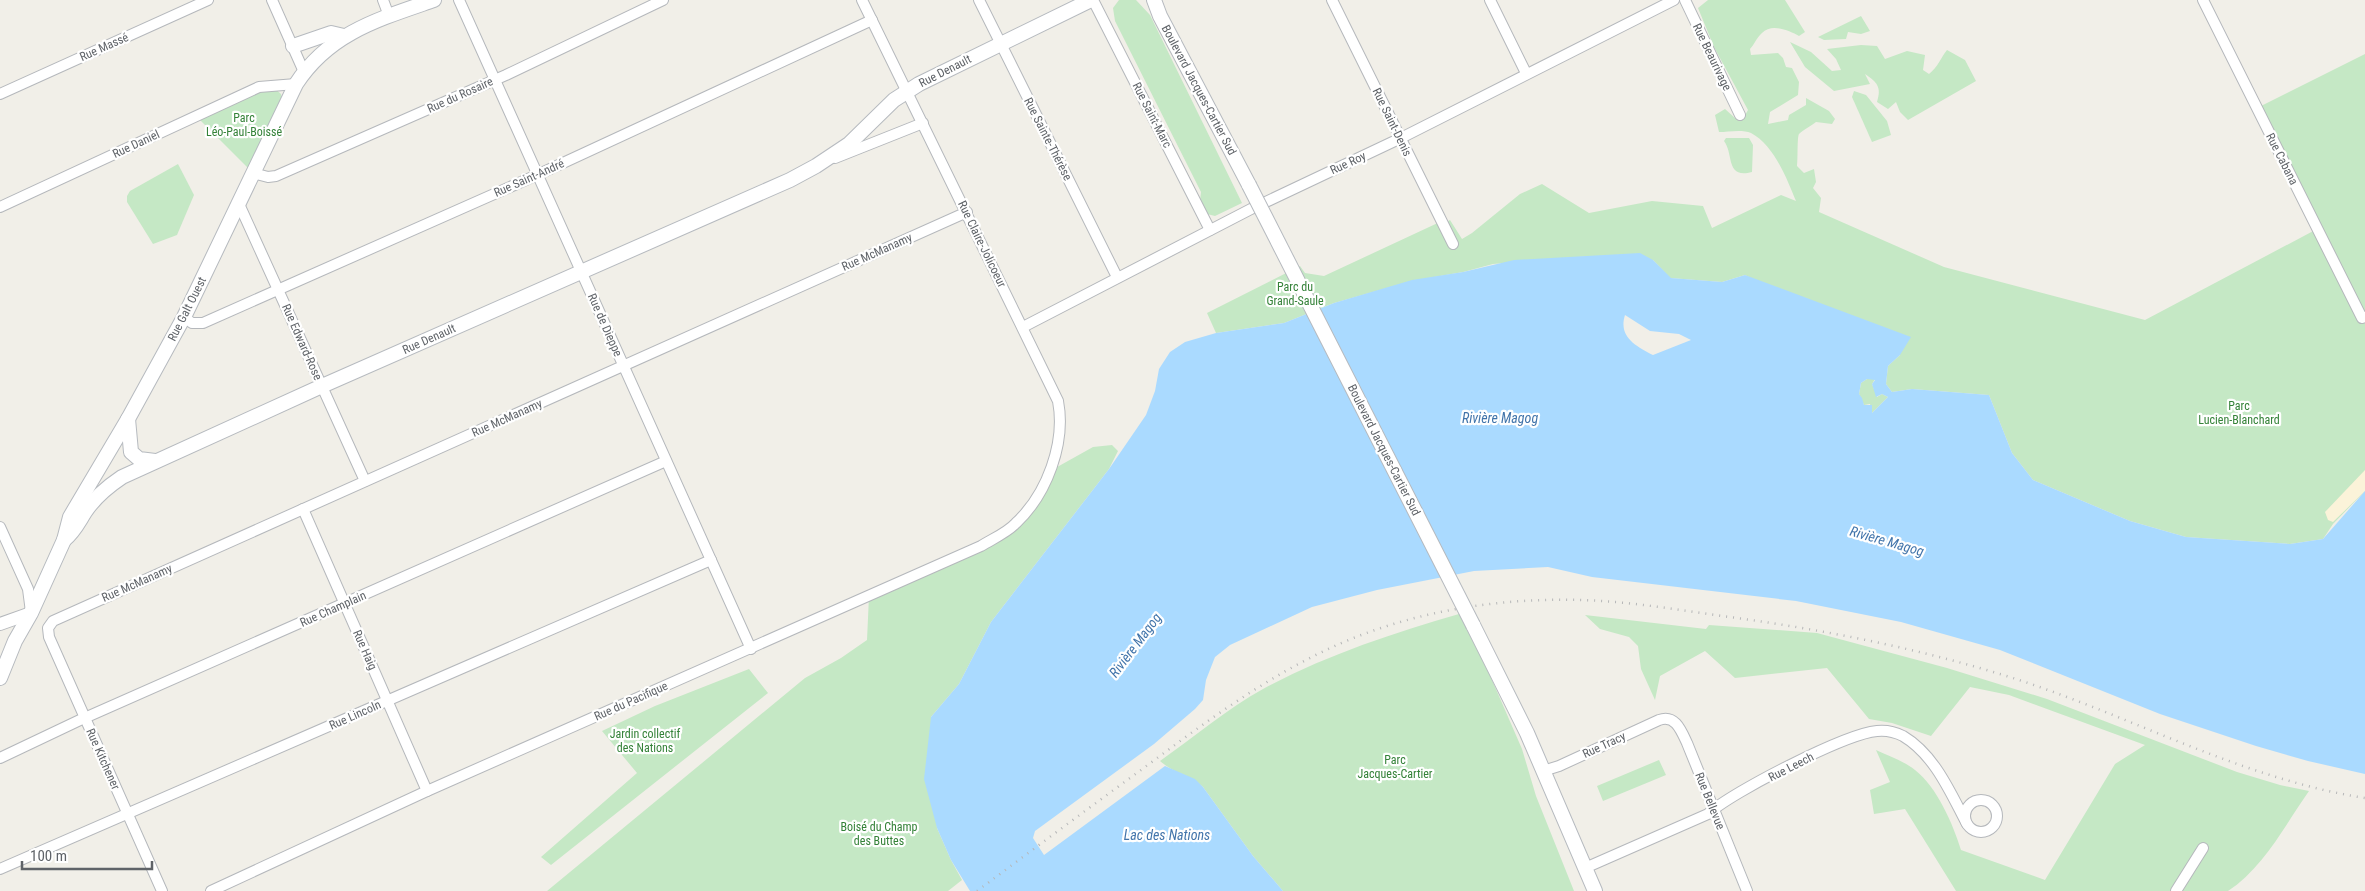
<svg xmlns="http://www.w3.org/2000/svg" width="2365" height="891" font-family="'Roboto Condensed',sans-serif">
<style>
.green{fill:#c5e8c5}
.sand{fill:#fbf3d9}
.water{fill:#aadaff;fill-rule:evenodd}
.lines{fill:none;stroke-linecap:round;stroke-linejoin:round}
.minor-casing{stroke:#b5b8bc;stroke-width:12}
.tertiary-casing{stroke:#b5b8bc;stroke-width:14}
.secondary-casing{stroke:#b6babf;stroke-width:16}
.minor{stroke:#fff;stroke-width:10}
.tertiary{stroke:#fff;stroke-width:12}
.secondary{stroke:#fff;stroke-width:14}
.rail{stroke:#b6b7b8;stroke-width:2.5;stroke-dasharray:1 6;stroke-linecap:butt}
.secondary-bridge-casing{stroke:#b6babf;stroke-width:16;stroke-linecap:butt}
.secondary-bridge{stroke:#fff;stroke-width:14}
.labels{text-anchor:middle;dominant-baseline:central;stroke-width:4.5;stroke-linejoin:round;paint-order:stroke}
.street-label{font-size:12px;fill:#5f6368;stroke:#fff}
.park-label{font-size:12px;fill:#348238;stroke:#fff}
.water-label{font-size:14px;font-style:italic;fill:#4174aa;stroke:#fff}
</style>
<rect width="100%" height="100%" fill="#f1efe8"/>
<g class="green">
<polygon points="1119,0 1136,0 1150,15 1242,203 1215,216 1207,214 1200,201 1201,192 1115,21 1113,8"/>
<path d="M1708 0H1785L1805 32 1799 36C1789 30 1771 23 1762 33 1757 37 1754 45 1750 49L1751 55 1778 53 1783 58 1786 67 1792 68 1799 82 1798 95 1770 112 1768 124 1788 120 1789 115 1806 105V98L1829 111 1835 119 1832 124 1816 122C1811 126 1803 130 1799 134 1797 137 1798 160 1797 166L1804 173 1814 169 1816 182 1813 188 1821 198 1819 212 1944 267 2145 320 2317 229 2257 108 2365 54V491L2333 524 2323 539 2290 544 2186 537 2130 521 2033 480 2012 453 1989 395 1912 389 1892 392 1886 384 1888 366 1900 355 1745 275 1722 282 1670 278 1653 260 1601 256 1578 257 1493 264 1463 272 1412 281 1334 303 1284 323 1216 333 1207 313 1300 266 1305 273 1324 276 1442 221 1443 224 1450 220 1462 239 1472 233 1520 194 1542 184 1589 213 1652 201 1703 206 1712 228 1781 195 1796 201C1787 179 1774 145 1751 133 1742 129 1728 132 1719 132L1715 115 1725 109 1735 118 1744 117 1748 110 1714 47 1698 8Z"/>
<polygon points="1861,16 1870,31 1861,34 1848,32 1846,39 1824,40 1818,37"/>
<path d="M1790 42 1811 52 1832 71 1841 70 1836 59 1827 49 1861 45 1877 46 1885 59 1907 51 1925 55 1923 70 1929 74C1938 67 1940 59 1947 50L1965 60 1976 81 1908 120 1900 112 1896 102 1888 109 1877 102C1882 87 1877 82 1865 74L1870 84 1834 91 1805 67Z"/>
<polygon points="273,87 281,94 284,106 253,173 197,117"/>
<polygon points="1854,91 1866,95 1887,121 1891,135 1872,142 1852,97"/>
<path d="M1726 138H1749L1753 145 1752 172C1725 179 1734 154 1724 141Z"/>
<polygon points="178,164 194,195 177,235 153,244 127,202 127,196 130,191"/>
<polygon points="1867,379 1875,379 1872,384 1877,397 1882,394 1888,397 1872,413 1870,404 1864,405 1859,394 1861,383"/>
<polygon points="1112,445 1118,451 1109,469 991,622 959,684 931,717 937,828 951,860 962,880 948,891 547,891 805,678 841,658 867,640 869,596 1015,525 1050,471 1093,447"/>
<path d="M1459 614 1482 657 1522 749 1536 796 1574 891H1283L1253 856 1203 787C1190 775 1173 773 1160 761 1194 737 1227 709 1263 689 1324 656 1393 633 1459 614Z"/>
<path d="M1585 615 1706 629 1709 625 1817 633 1947 668 2047 699 2237 772 2280 785 2309 791C2285 825 2264 867 2228 891H1956L1905 809 1874 814 1870 790 1890 782 1876 750C1888 756 1904 761 1915 770 1937 787 1953 824 1961 850L2045 880 2115 764 2145 745 2009 695 1970 687 1931 736 1892 723 1869 719 1827 668 1735 678 1705 651 1660 676 1655 700 1641 669 1638 646 1629 637 1600 629Z"/>
<polygon points="749,669 768,693 551,865 541,857 637,773 602,731 655,706"/>
<polygon points="1659,760 1666,775 1603,801 1597,786"/>
</g>
<polygon class="sand" points="2365,470 2365,491 2333,522 2328,520 2325,512"/>
<path class="water" d="M1640 253 1653 260 1671 278 1722 282 1745 275 1911 337 1900 355 1888 366 1886 384 1892 392 1912 389 1989 395 2012 453 2033 480 2130 521 2186 537 2290 544 2323 539 2365 491V774L2308 761 2256 746 2160 714 2000 650 1901 622 1796 601 1592 577 1548 567 1474 571 1377 590 1312 607 1230 645 1215 657 1206 680 1203 700 1195 709 1154 744 1035 831 1033 838 1044 855 1165 766 1195 779 1203 787 1253 856 1283 891H970L951 860 937 828 924 779 931 717 959 684 991 622 1109 469 1146 415 1155 391 1159 369 1170 352 1185 342 1216 333 1284 323 1334 303 1412 280 1463 272 1514 260ZM1625 315 1650 331 1679 334 1691 340 1653 355C1636 346 1618 337 1625 315ZM1867 379 1875 380 1872 384 1876 397 1882 394 1888 397 1872 413V405H1864L1862 398 1859 394 1861 383Z"/>
<g class="lines">
<defs>
<g id="minor">
<polyline points="272,0 304,72"/>
<polyline points="383,0 389,16"/>
<polyline points="459,0 751,649"/>
<polyline points="979,0 1117,277"/>
<polyline points="1093,0 1210,230"/>
<polyline points="1332,0 1453,244"/>
<polyline points="1490,0 1526,73"/>
<polyline points="1685,0 1740,115"/>
<polyline points="2203,0 2362,318 2365,317"/>
<polyline points="0,94 208,0"/>
<polyline points="835,158 923,123"/>
<polyline points="253,173 268,177 276,176 506,75 663,0"/>
<polyline points="239,204 365,481"/>
<polyline points="0,207 259,87 296,84"/>
<polyline points="184,317 192,323 203,323 537,175 872,20"/>
<polyline points="1023,327 1251,209 1401,138 1674,0"/>
<polyline points="303,509 427,791"/>
<polyline points="0,527 28,589 31,612"/>
<polyline points="0,758 80,720 666,461"/>
<path d="M1543 771 1559 766 1659 720C1675 714 1681 730 1687 743L1747 891"/>
<circle cx="1981" cy="816" r="16"/>
<path d="M1585 868 1708 814C1732 792 1845 734 1877 731 1886 730 1895 732 1903 736 1935 755 1951 794 1967 824"/>
<polyline points="0,869 711,560"/>
<polyline points="162,891 49,637 48,628 53,621 967,212"/>
<path d="M211 891 427 791 981 546C992 539 1007 533 1016 523 1047 494 1066 443 1058 401L862 0"/>
<polyline points="2176,891 2203,848"/>
</g>
<polyline id="tertiary" points="0,624 31,613"/>
<g id="secondary">
<polyline points="1154,0 1160,16 1249,185"/>
<polyline points="293,46 331,33 344,36"/>
<polyline points="128,419 131,452 139,459 155,461"/>
<path d="M64 540C74 532 78 523 85 512 95 497 107 487 122 477L322 386 790 180 816 166 849 144 894 100 919 84 1091 0"/>
<polyline points="1473,625 1527,733 1595,891"/>
<path d="M0 678 15 641 31 613 64 540 70 517 128 419 184 317 296 84C329 33 379 19 434 0"/>
</g>
</defs>
<use href="#minor" class="minor-casing"/>
<use href="#tertiary" class="tertiary-casing"/>
<use href="#secondary" class="secondary-casing"/>
<use href="#minor" class="minor"/>
<use href="#tertiary" class="tertiary"/>
<use href="#secondary" class="secondary"/>
<path class="rail" d="M977 891C1031 851 1086 810 1141 770 1199 727 1257 683 1324 651 1409 610 1508 595 1602 601 1647 604 1692 612 1737 618 1831 631 1925 650 2016 679 2133 717 2243 779 2365 798"/>
<defs>
<polyline id="secondary-bridge" points="1249,185 1473,625"/>
</defs>
<use href="#secondary-bridge" class="secondary-bridge-casing"/>
<use href="#secondary-bridge" class="secondary-bridge"/>
</g>
<g class="labels">
<g class="street-label">
<text transform="translate(104 47) rotate(-24)">Rue Massé</text>
<text transform="translate(1712 57) rotate(64)">Rue Beaurivage</text>
<text transform="translate(945 71) rotate(-27)">Rue Denault</text>
<text transform="translate(1199 90) rotate(62)">Boulevard Jacques-Cartier Sud</text>
<text transform="translate(460 95) rotate(-24)">Rue du Rosaire</text>
<text transform="translate(1152 115) rotate(63)">Rue Saint-Marc</text>
<text transform="translate(1392 122) rotate(64)">Rue Saint-Denis</text>
<text transform="translate(1048 139) rotate(63)">Rue Sainte-Thérèse</text>
<text transform="translate(136 144) rotate(-25)">Rue Daniel</text>
<text transform="translate(2282 159) rotate(63)">Rue Cabana</text>
<text transform="translate(1348 163) rotate(-25)">Rue Roy</text>
<text transform="translate(529 178) rotate(-24)">Rue Saint-André</text>
<text transform="translate(982 244) rotate(64)">Rue Claire-Jolicoeur</text>
<text transform="translate(877 252) rotate(-24)">Rue McManamy</text>
<text transform="translate(187 309) rotate(-63)">Rue Galt Ouest</text>
<text transform="translate(605 325) rotate(66)">Rue de Dieppe</text>
<text transform="translate(429 339) rotate(-24)">Rue Denault</text>
<text transform="translate(302 342) rotate(66)">Rue Edward-Rose</text>
<text transform="translate(507 418) rotate(-24)">Rue McManamy</text>
<text transform="translate(1384 450) rotate(63)">Boulevard Jacques-Cartier Sud</text>
<text transform="translate(137 583) rotate(-24)">Rue McManamy</text>
<text transform="translate(333 609) rotate(-24)">Rue Champlain</text>
<text transform="translate(365 650) rotate(66)">Rue Haig</text>
<text transform="translate(631 701) rotate(-24)">Rue du Pacifique</text>
<text transform="translate(355 715) rotate(-24)">Rue Lincoln</text>
<text transform="translate(1604 745) rotate(-25)">Rue Tracy</text>
<text transform="translate(103 759) rotate(66)">Rue Kitchener</text>
<text transform="translate(1791 767) rotate(-27)">Rue Leech</text>
<text transform="translate(1710 801) rotate(68)">Rue Bellevue</text>
</g>
<g class="park-label">
<text x="244" y="118">Parc<tspan x="244" dy="14">Léo-Paul-Boissé</tspan></text>
<text x="1295" y="287">Parc du<tspan x="1295" dy="14">Grand-Saule</tspan></text>
<text x="2239" y="406">Parc<tspan x="2239" dy="14">Lucien-Blanchard</tspan></text>
<text x="645" y="734">Jardin collectif<tspan x="645" dy="14">des Nations</tspan></text>
<text x="1395" y="760">Parc<tspan x="1395" dy="14">Jacques-Cartier</tspan></text>
<text x="879" y="827">Boisé du Champ<tspan x="879" dy="14">des Buttes</tspan></text>
</g>
<g class="water-label">
<text x="1500" y="418">Rivière Magog</text>
<text transform="translate(1887 541) rotate(16)">Rivière Magog</text>
<text transform="translate(1135 645) rotate(-53)">Rivière Magog</text>
<text x="1167" y="835">Lac des Nations</text>
</g>
</g>
<path d="M22 861v8h130v-8" fill="none" stroke="#5f6368" stroke-width="2.5"/>
<text x="30" y="861" font-size="15" fill="#5f6368" stroke="#ffffff" stroke-width="4" paint-order="stroke">100 m</text>
</svg>
